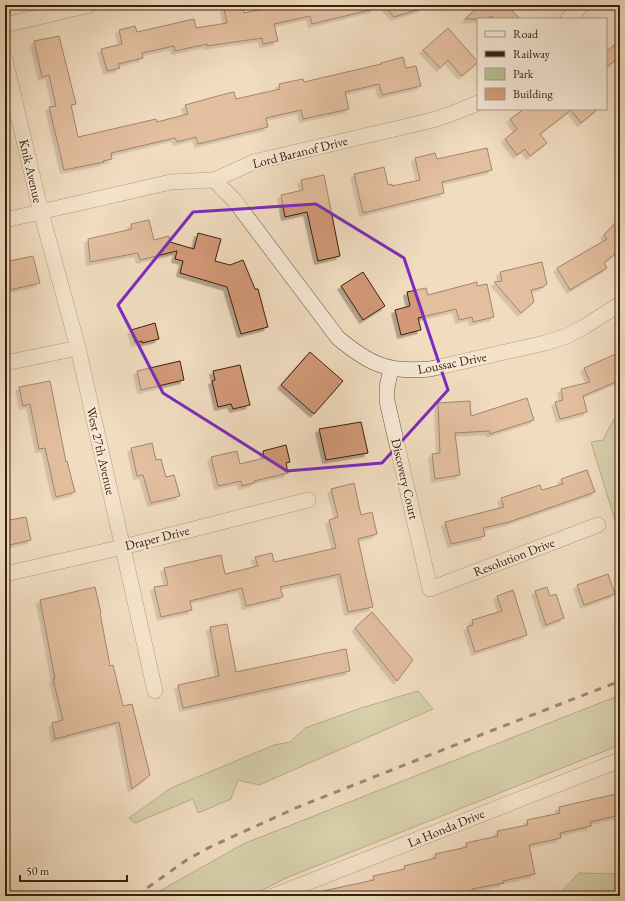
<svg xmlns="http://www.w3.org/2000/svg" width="625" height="901" font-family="'EB Garamond',serif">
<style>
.green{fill:#b9c093;stroke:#7a704f}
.building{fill:#d39978;stroke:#3b200b;filter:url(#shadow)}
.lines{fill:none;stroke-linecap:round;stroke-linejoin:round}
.street-casing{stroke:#684f38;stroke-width:16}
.street{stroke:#f6e8d6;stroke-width:15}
.rail{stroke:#3b200b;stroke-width:3;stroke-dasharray:7 7;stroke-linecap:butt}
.marked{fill:none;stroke:#7b2cbf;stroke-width:3;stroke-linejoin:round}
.labels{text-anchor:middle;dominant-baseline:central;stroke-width:4;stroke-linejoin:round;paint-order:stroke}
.street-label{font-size:13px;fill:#3b200b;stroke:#f6e8d6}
</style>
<defs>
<filter id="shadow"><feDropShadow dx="-3.5" dy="3.5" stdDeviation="0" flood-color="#0004"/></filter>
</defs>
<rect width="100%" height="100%" fill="#f1dcc0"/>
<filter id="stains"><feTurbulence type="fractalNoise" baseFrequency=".005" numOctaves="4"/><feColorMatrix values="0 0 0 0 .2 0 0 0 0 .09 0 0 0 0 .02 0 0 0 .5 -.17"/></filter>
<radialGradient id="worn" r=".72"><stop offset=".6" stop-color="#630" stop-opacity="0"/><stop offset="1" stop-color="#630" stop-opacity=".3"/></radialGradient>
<g class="green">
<polygon points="620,414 620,537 591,442 603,440 614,419"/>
<polygon points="418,691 433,709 259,785 238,780 231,799 198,813 193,799 135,823 129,818 171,788 274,745 290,742 305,728 361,708"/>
<polygon points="620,695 620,745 286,878 251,896 151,896 243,844"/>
<polygon points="579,873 620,874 620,896 557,896"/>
</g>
<g class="building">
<polygon points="243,5 244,13 281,5 373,5 374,9 312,24 310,16 274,24 278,41 263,44 262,38 207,46 207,44 175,51 174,46 142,53 143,58 118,64 120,68 107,71 101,49 122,44 119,30 135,26 137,32 194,19 196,28 227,23 224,8"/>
<polygon points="384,5 423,5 423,8 394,17"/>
<polygon points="475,5 510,5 508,6 520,19 495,19 491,16 487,19 465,19 478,7"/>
<polygon points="448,28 478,62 462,76 448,60 440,68 423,50"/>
<polygon points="59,36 76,104 71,105 78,137 156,119 157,122 188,114 185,105 225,94 234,92 236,99 280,89 279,84 303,79 304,82 381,64 381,63 403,57 406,68 416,66 421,86 382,95 379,84 345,92 349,109 303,119 301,110 266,118 268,127 198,144 196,137 177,142 175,138 111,153 112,159 103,161 104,162 64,170 49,107 56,106 49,75 42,77 34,41"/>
<polygon points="620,40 620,56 606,68 606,52"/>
<polygon points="524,109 598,109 581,123 571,110 540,134 547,143 530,156 525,149 517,155 505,139 517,129 510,119"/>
<polygon points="487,148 492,170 442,182 444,193 363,213 354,174 384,167 388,185 392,184 392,186 420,180 415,158 435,153 437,159"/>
<polygon points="324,175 340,256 318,261 307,212 285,217 281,195 303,190 301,180"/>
<polygon points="620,218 620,250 604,263 607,268 570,290 557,268 607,239 604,235"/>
<polygon points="149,220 154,240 169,236 170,242 194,249 198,233 221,239 215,261 230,265 243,260 255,289 258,289 268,327 241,334 227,287 180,273 183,261 175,259 177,251 140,260 138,253 90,262 88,239 132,229 131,224"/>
<polygon points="33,256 40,283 5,291 5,262"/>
<polygon points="542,262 547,284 543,287 531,290 534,302 521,313 494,282 502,281 500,272"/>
<polygon points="363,272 385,306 363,320 341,286"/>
<polygon points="477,282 477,286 487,284 494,317 473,322 472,317 459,320 456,309 418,318 421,330 401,335 395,310 410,306 407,292 426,288 428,295"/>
<polygon points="155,323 159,339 142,343 142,341 135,343 131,330"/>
<polygon points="310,352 343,381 314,414 281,385"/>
<polygon points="620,352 620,380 583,396 587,412 560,419 555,402 563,400 561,389 590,382 584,368"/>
<polygon points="180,361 184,380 141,390 137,371"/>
<polygon points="240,365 250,405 233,409 231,404 218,407 212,381 215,380 213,371"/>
<polygon points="50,381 66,462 67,461 75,492 56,497 45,448 39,449 30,404 23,406 19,387"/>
<polygon points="527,398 534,420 490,434 489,431 455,433 460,475 435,479 432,454 440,453 438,403 470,401 471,416"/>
<polygon points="361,422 368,453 326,460 319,429"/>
<polygon points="152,443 156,460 161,459 166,477 174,475 180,496 151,503 143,475 137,476 131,448"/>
<polygon points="286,445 290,462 286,463 288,473 254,481 254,483 242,486 241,481 218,486 211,457 237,451 240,464 264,458 263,451"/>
<polygon points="587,470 595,492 509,522 483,528 485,536 451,544 445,522 504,507 501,498 540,485 542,490 563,484 561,479"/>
<polygon points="354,483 361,515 372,512 377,534 358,539 373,607 348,612 340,574 280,587 283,597 246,606 242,588 190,601 192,610 161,617 154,587 168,585 164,568 221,555 225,574 258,566 255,557 272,553 274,562 336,548 329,520 338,517 331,489"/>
<polygon points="26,517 31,540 5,546 5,521"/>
<polygon points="608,574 615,594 584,605 577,585"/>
<polygon points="95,587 101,613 100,613 110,666 113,665 123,706 132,704 150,775 132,789 119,722 55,739 52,723 63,720 53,679 55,679 40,600"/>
<polygon points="547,587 550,596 556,594 564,618 546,625 535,591"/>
<polygon points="513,590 527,635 475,652 467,627 473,625 472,620 502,611 497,596"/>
<polygon points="372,612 413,660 397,681 355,628"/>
<polygon points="227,624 236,672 346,649 350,671 183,708 178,685 219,676 210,627"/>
<polygon points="616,794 620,815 590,822 591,826 560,833 561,838 529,845 535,874 503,881 504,883 472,889 472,892 454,896 323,896 323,891 374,880 373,876 405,869 404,866 436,858 435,854 467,847 466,843 498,836 497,831 528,825 527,820 560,813 559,807"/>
</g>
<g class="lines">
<defs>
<g id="street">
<polyline points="568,19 582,5"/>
<polyline points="5,25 89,5"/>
<polyline points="5,60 41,212 78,348 155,691"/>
<path d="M214 180 234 200 338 338C369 364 388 373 430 369L545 343 567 336 584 327 620 304"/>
<polyline points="5,220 171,182 214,180 254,162 433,120 456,112 478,103"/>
<polyline points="5,363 78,348"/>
<polyline points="391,369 387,387 387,401 430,589 598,525"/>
<polyline points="5,574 123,547 308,500"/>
<polyline points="273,896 620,760"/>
</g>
</defs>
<use href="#street" class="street-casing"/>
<use href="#street" class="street"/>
<polyline class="rail" points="136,896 188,859 212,846 298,807 483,734 620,681"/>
</g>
<path d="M0 0H625V901H0ZM316 204 404 258 448 390 382 463 287 471 163 393 118 305 193 212Z" fill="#f1dcc0" fill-opacity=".55" fill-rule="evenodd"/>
<path class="marked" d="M316 204 404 258 448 390 382 463 287 471 163 393 118 305 193 212Z"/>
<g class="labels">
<g class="street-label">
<text transform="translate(300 152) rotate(-14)">Lord Baranof Drive</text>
<text transform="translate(31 171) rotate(77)">Knik Avenue</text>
<text transform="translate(452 363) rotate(-11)">Loussac Drive</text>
<text transform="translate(101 451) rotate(77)">West 27th Avenue</text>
<text transform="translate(405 479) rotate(77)">Discovery Court</text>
<text transform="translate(157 538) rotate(-14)">Draper Drive</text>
<text transform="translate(514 557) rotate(-21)">Resolution Drive</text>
<text transform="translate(446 828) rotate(-22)">La Honda Drive</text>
</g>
</g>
<rect width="625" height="901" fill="none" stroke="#f1dcc0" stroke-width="20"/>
<rect x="6" y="6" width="613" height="889" fill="none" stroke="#3b200b" stroke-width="2"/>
<rect x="10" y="10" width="605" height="881" fill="none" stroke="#3b200b"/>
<rect x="477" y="18" width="130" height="92" fill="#f6e8d6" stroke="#ab9885"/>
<rect x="485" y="31" width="20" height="6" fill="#f6e8d6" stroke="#ab9885"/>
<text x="513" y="38" font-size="12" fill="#3b200b">Road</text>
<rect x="485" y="51" width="20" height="6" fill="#3b200b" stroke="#ab9885"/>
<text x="513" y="58" font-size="12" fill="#3b200b">Railway</text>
<rect x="485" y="68" width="20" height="12" fill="#b9c093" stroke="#ab9885"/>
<text x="513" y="78" font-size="12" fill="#3b200b">Park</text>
<rect x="485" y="88" width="20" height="12" fill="#d39978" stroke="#ab9885"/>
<text x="513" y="98" font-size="12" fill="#3b200b">Building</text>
<path d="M20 875v6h107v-6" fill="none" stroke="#3b200b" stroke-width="2"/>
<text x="26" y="875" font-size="12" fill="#3b200b" stroke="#f6e8d6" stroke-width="3" paint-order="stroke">50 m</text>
<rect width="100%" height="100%" filter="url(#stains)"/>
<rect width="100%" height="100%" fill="url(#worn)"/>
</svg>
